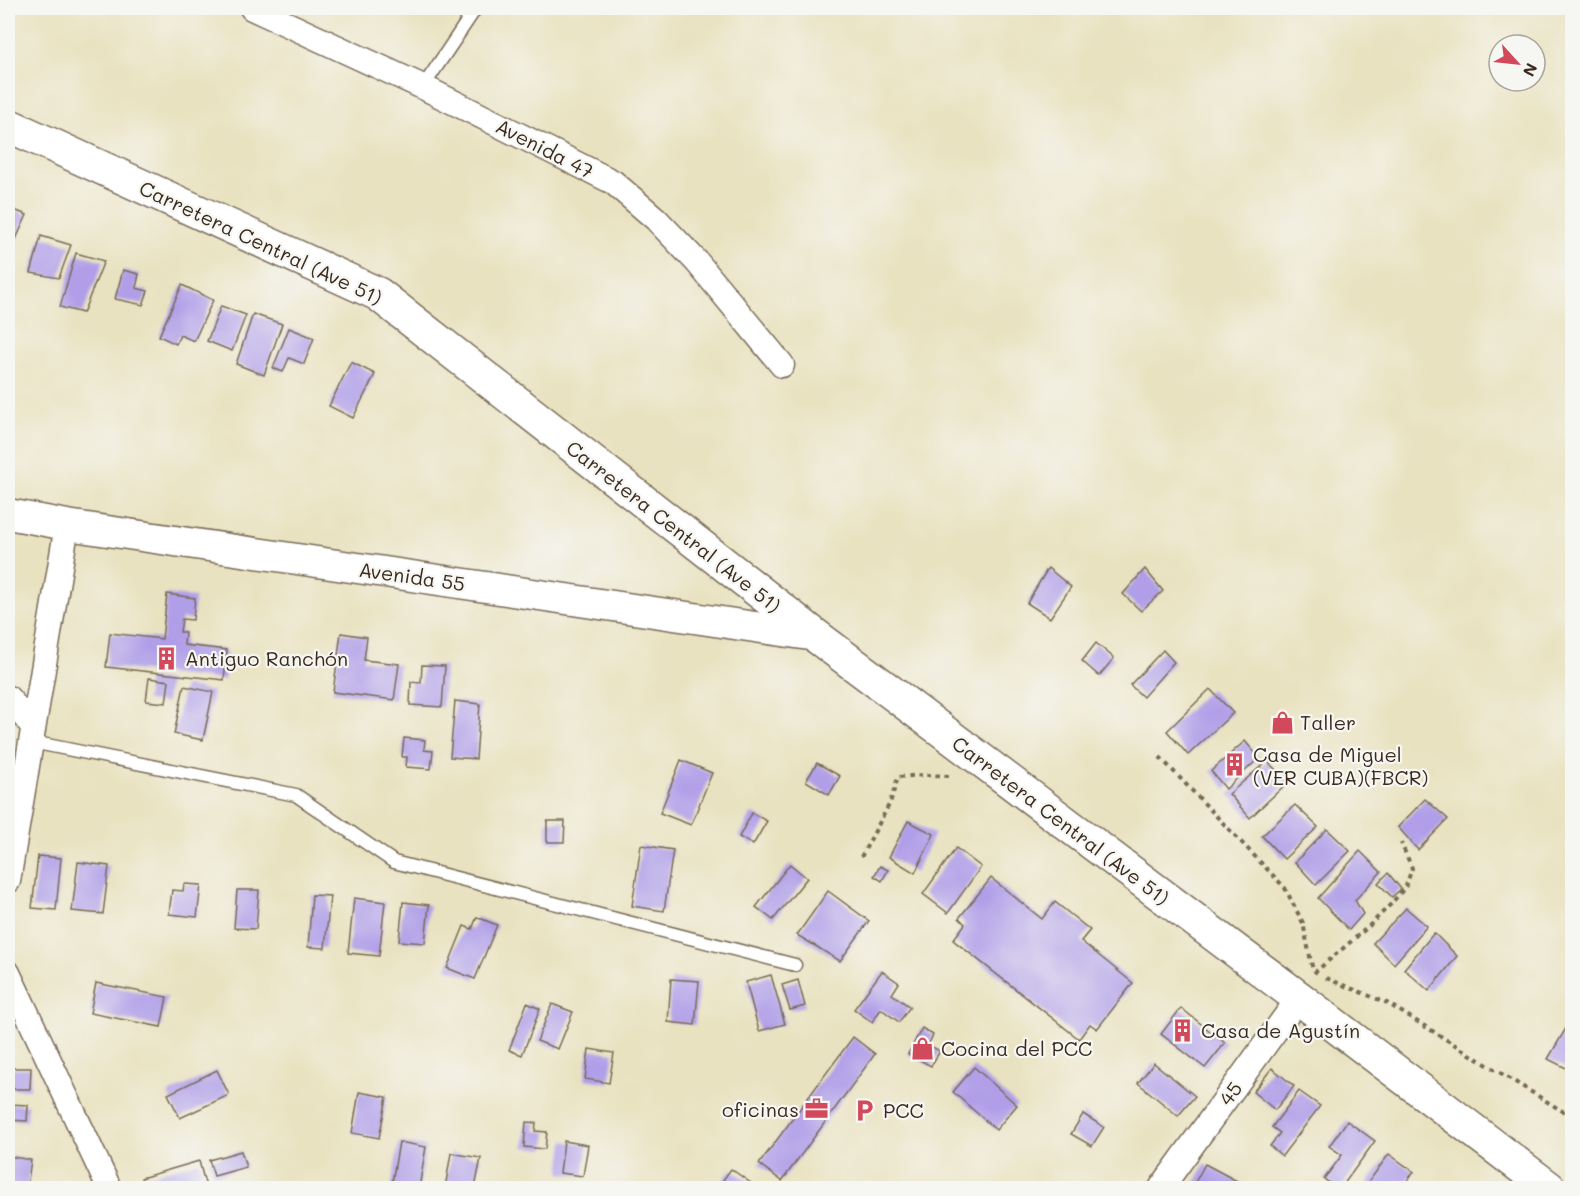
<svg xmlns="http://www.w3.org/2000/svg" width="1580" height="1196" font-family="Mali,sans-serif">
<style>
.building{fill:#b09fe8}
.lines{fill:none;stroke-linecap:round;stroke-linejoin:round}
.service-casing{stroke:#786a57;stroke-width:15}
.minor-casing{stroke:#786a57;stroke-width:27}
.tertiary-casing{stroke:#786a57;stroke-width:33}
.primary-casing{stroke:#786a57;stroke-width:36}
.path{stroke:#786a57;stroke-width:4;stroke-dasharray:4.5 4.5;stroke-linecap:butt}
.service{stroke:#fff;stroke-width:12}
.minor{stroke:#fff;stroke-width:24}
.tertiary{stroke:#fff;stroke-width:30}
.primary{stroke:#fff;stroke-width:33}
.labels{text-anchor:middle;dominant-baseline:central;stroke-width:4.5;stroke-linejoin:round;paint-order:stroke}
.street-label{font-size:20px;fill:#3b2a1e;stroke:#f6f6f2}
.poi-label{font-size:20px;fill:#3b2a1e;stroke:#f6f6f2;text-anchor:start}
</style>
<rect width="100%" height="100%" fill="#f6f6f2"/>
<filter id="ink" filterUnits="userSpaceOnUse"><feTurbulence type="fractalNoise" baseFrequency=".0167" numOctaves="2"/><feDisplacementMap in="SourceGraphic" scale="12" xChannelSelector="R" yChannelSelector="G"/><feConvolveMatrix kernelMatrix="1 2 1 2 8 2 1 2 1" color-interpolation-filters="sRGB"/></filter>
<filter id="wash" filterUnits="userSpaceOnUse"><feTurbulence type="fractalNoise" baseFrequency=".008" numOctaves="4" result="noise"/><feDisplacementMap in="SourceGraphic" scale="24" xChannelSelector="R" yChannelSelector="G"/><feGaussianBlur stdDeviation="1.35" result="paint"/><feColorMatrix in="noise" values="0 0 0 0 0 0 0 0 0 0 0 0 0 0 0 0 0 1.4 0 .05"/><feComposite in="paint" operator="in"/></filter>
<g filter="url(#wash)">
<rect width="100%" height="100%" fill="#e9e2c0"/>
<g id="blocks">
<g class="building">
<polygon points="9,208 27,215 16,239 8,233"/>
<polygon points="41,236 71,245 59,278 31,273"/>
<polygon points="76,253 104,261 83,313 60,307"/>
<polygon points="123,270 139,274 136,288 148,291 143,305 115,299"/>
<polygon points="182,285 213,300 194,341 180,335 176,344 159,336"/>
<polygon points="221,306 246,315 232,351 207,341"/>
<polygon points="253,314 282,324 264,375 236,364"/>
<polygon points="289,328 314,338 304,364 289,358 283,372 273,368"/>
<polygon points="351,362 375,374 353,418 329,406"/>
<polygon points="8,368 12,369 10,388 8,388"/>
<polygon points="1048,568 1071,587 1050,618 1027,603"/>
<polygon points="1145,569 1163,591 1141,611 1123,594"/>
<polygon points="167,594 195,598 193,620 182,619 180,632 185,632 184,645 227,650 224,680 106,667 110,633 162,639"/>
<polygon points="341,633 367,637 364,660 399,664 394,700 333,692"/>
<polygon points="1096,643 1114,658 1099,676 1082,661"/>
<polygon points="1163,650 1174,662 1143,697 1130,685"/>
<polygon points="422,665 445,666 442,707 410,705 411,682 421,683"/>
<polygon points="149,678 169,681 166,703 146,701"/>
<polygon points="184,686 213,692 203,740 174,734"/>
<polygon points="1210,689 1233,713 1188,755 1167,731"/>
<polygon points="455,701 480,704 476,759 450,757"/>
<polygon points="404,738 425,740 424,750 433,751 431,769 406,767 407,757 402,757"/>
<polygon points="1245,741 1259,758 1226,789 1211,771"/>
<polygon points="681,760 712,773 691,825 660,813"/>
<polygon points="1267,761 1288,782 1250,818 1229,794"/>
<polygon points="817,763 840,776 829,795 806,781"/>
<polygon points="1425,799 1448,819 1418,850 1398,827"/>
<polygon points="1295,805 1318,827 1284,859 1262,836"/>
<polygon points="752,813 767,821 753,845 739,837"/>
<polygon points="547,821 565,821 564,842 547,842"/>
<polygon points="908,821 934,834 915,873 889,857"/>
<polygon points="1327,829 1350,851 1316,885 1295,862"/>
<polygon points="641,845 673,850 664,911 632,906"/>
<polygon points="956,848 981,867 948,913 923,894"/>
<polygon points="1360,851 1381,872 1355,900 1363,914 1349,930 1318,898"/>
<polygon points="38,856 61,858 56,910 32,908"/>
<polygon points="78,862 109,866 103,914 72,911"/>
<polygon points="790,864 807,878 773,920 756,907"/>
<polygon points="880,866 888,870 882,881 874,876"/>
<polygon points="1388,873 1401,889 1392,897 1378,883"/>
<polygon points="991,878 1042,919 1055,902 1090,930 1081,941 1133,983 1097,1029 1090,1024 1079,1039 953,940 965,924 959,918"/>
<polygon points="184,884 201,885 197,917 169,914 172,890 183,891"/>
<polygon points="237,890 259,890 256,929 234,928"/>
<polygon points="828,891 869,921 840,961 797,935"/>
<polygon points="312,895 330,896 325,948 308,947"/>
<polygon points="354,898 385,902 379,956 348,953"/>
<polygon points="403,902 429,905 425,943 399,941"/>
<polygon points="1406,908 1427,926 1394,964 1373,943"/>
<polygon points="477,917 497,925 475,979 447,968 464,926 472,929"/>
<polygon points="1434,933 1457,956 1429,991 1404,969"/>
<polygon points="882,971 899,983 892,994 910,1007 899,1022 881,1009 872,1022 854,1009"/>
<polygon points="771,975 785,1024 759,1031 746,982"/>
<polygon points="671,979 699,981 695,1025 668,1022"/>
<polygon points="798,980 805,1006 790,1010 782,985"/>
<polygon points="96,983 167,997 161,1027 90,1013"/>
<polygon points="527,1003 540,1009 522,1055 509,1050"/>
<polygon points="552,1004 573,1012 558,1049 537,1041"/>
<polygon points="1181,1008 1225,1043 1205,1068 1161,1034"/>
<polygon points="1572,1018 1572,1071 1548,1059"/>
<polygon points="922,1028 933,1035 928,1045 940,1051 931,1066 908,1054"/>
<polygon points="853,1037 875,1054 782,1181 759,1164"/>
<polygon points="589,1049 614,1053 609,1083 585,1079"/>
<polygon points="1154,1063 1195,1096 1178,1116 1138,1083"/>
<polygon points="974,1067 1017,1105 996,1130 953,1092"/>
<polygon points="8,1068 31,1068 30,1089 8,1089"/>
<polygon points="1272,1068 1294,1086 1275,1110 1253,1092"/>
<polygon points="217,1070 229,1095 180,1118 168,1094"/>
<polygon points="1299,1091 1320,1106 1282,1156 1270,1146 1280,1133 1272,1127"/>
<polygon points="359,1092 387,1097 379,1138 352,1133"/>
<polygon points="8,1104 28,1105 27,1121 8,1120"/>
<polygon points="1083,1114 1104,1127 1092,1146 1071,1134"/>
<polygon points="1347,1121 1375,1141 1341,1188 1337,1188 1324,1179 1342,1155 1329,1146"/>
<polygon points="526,1122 536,1123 535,1131 547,1132 545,1149 524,1147"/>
<polygon points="564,1141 588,1145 583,1176 560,1173"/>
<polygon points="399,1142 426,1147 419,1188 391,1188"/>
<polygon points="241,1151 246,1167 214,1176 209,1160"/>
<polygon points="451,1153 481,1158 475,1188 445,1188"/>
<polygon points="1389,1154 1414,1172 1401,1188 1364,1188"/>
<polygon points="8,1156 31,1160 27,1188 8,1187"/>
<polygon points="199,1161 206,1187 144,1188 141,1178"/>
<polygon points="1205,1164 1250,1188 1192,1188"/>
<polygon points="731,1169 758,1188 717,1188"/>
</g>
</g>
</g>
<g filter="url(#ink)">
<use href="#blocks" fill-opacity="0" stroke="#786a57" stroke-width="1.5"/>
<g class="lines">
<defs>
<g id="service">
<polyline points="423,87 476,8"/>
<polyline points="32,742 296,795 394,862 795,965"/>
</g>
<g id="minor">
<polyline points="252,8 423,87 613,182 656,219 697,262 782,365"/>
<polyline points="8,698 32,725"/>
<polyline points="8,881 67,525"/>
<polyline points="8,973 109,1188"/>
<polyline points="1161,1188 1299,998"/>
</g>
<polyline id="tertiary" points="8,514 67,525 816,636"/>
<polyline id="primary" points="8,125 378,294 816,636 1299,998 1549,1188"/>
</defs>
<use href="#service" class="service-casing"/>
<use href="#minor" class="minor-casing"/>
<use href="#tertiary" class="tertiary-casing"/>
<use href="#primary" class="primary-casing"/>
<g class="path">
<polyline points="1160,757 1285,888 1303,923 1313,971"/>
<polyline points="861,857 890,803 898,777 923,775 952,776"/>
<polyline points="1314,973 1368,927 1391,904 1406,886 1412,868 1401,843"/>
<polyline points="1326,978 1387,1003 1572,1117"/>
</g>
<use href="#service" class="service"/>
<use href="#minor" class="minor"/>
<use href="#tertiary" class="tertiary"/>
<use href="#primary" class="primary"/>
</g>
</g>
<defs>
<symbol id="building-bare" viewBox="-9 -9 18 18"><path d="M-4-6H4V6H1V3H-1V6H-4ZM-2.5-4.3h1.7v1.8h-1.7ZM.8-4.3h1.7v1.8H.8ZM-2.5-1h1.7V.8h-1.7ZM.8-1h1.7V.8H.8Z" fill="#d1495b" stroke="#f6f6f2" stroke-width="2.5" paint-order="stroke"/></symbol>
<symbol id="shop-bare" viewBox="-9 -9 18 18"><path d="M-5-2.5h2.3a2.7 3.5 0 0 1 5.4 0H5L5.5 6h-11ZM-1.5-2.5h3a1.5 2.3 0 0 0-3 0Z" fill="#d1495b" stroke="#f6f6f2" stroke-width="2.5" paint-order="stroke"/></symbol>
<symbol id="office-bare" viewBox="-9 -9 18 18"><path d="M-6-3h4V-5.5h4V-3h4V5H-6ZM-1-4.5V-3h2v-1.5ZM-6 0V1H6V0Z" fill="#d1495b" stroke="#f6f6f2" stroke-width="2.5" paint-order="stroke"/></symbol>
<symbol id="parking-bare" viewBox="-9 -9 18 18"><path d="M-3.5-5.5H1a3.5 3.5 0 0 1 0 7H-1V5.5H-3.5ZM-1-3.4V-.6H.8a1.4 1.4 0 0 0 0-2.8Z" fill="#d1495b" stroke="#f6f6f2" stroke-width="2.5" paint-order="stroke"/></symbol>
</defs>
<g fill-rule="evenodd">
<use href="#building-bare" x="150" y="642" width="33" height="33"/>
<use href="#shop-bare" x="1266" y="706" width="33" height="33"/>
<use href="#building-bare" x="1218" y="748" width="33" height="33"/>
<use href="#building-bare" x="1166" y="1014" width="33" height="33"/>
<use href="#shop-bare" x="906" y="1032" width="33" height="33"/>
<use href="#office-bare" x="800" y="1092" width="33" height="33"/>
<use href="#parking-bare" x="848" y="1094" width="33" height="33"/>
</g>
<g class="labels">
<g class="street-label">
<text transform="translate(545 148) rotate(27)">Avenida 47</text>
<text transform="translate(261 242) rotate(25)">Carretera Central (Ave 51)</text>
<text transform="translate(674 526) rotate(38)">Carretera Central (Ave 51)</text>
<text transform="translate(412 576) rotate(8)">Avenida 55</text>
<text transform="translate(1061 820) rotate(37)">Carretera Central (Ave 51)</text>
<text transform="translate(1230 1093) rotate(-54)">45</text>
</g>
<g class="poi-label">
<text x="185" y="658">Antiguo Ranchón</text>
<text x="1300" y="722">Taller</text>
<text x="1253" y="754">Casa de Miguel<tspan x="1253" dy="23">(VER CUBA)(FBCR)</tspan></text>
<text x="1201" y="1030">Casa de Agustín</text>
<text x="941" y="1048">Cocina del PCC</text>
<text x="799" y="1109" text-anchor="end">oficinas</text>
<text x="883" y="1110">PCC</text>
</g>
</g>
<rect width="1580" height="1196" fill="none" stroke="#f6f6f2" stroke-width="30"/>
<g transform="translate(1517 63) rotate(117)"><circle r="28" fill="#f6f6f2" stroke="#aba49d" stroke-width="1.5"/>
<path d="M0-4.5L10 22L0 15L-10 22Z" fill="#d1495b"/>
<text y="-9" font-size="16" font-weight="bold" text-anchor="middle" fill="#3b2a1e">N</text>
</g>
</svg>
